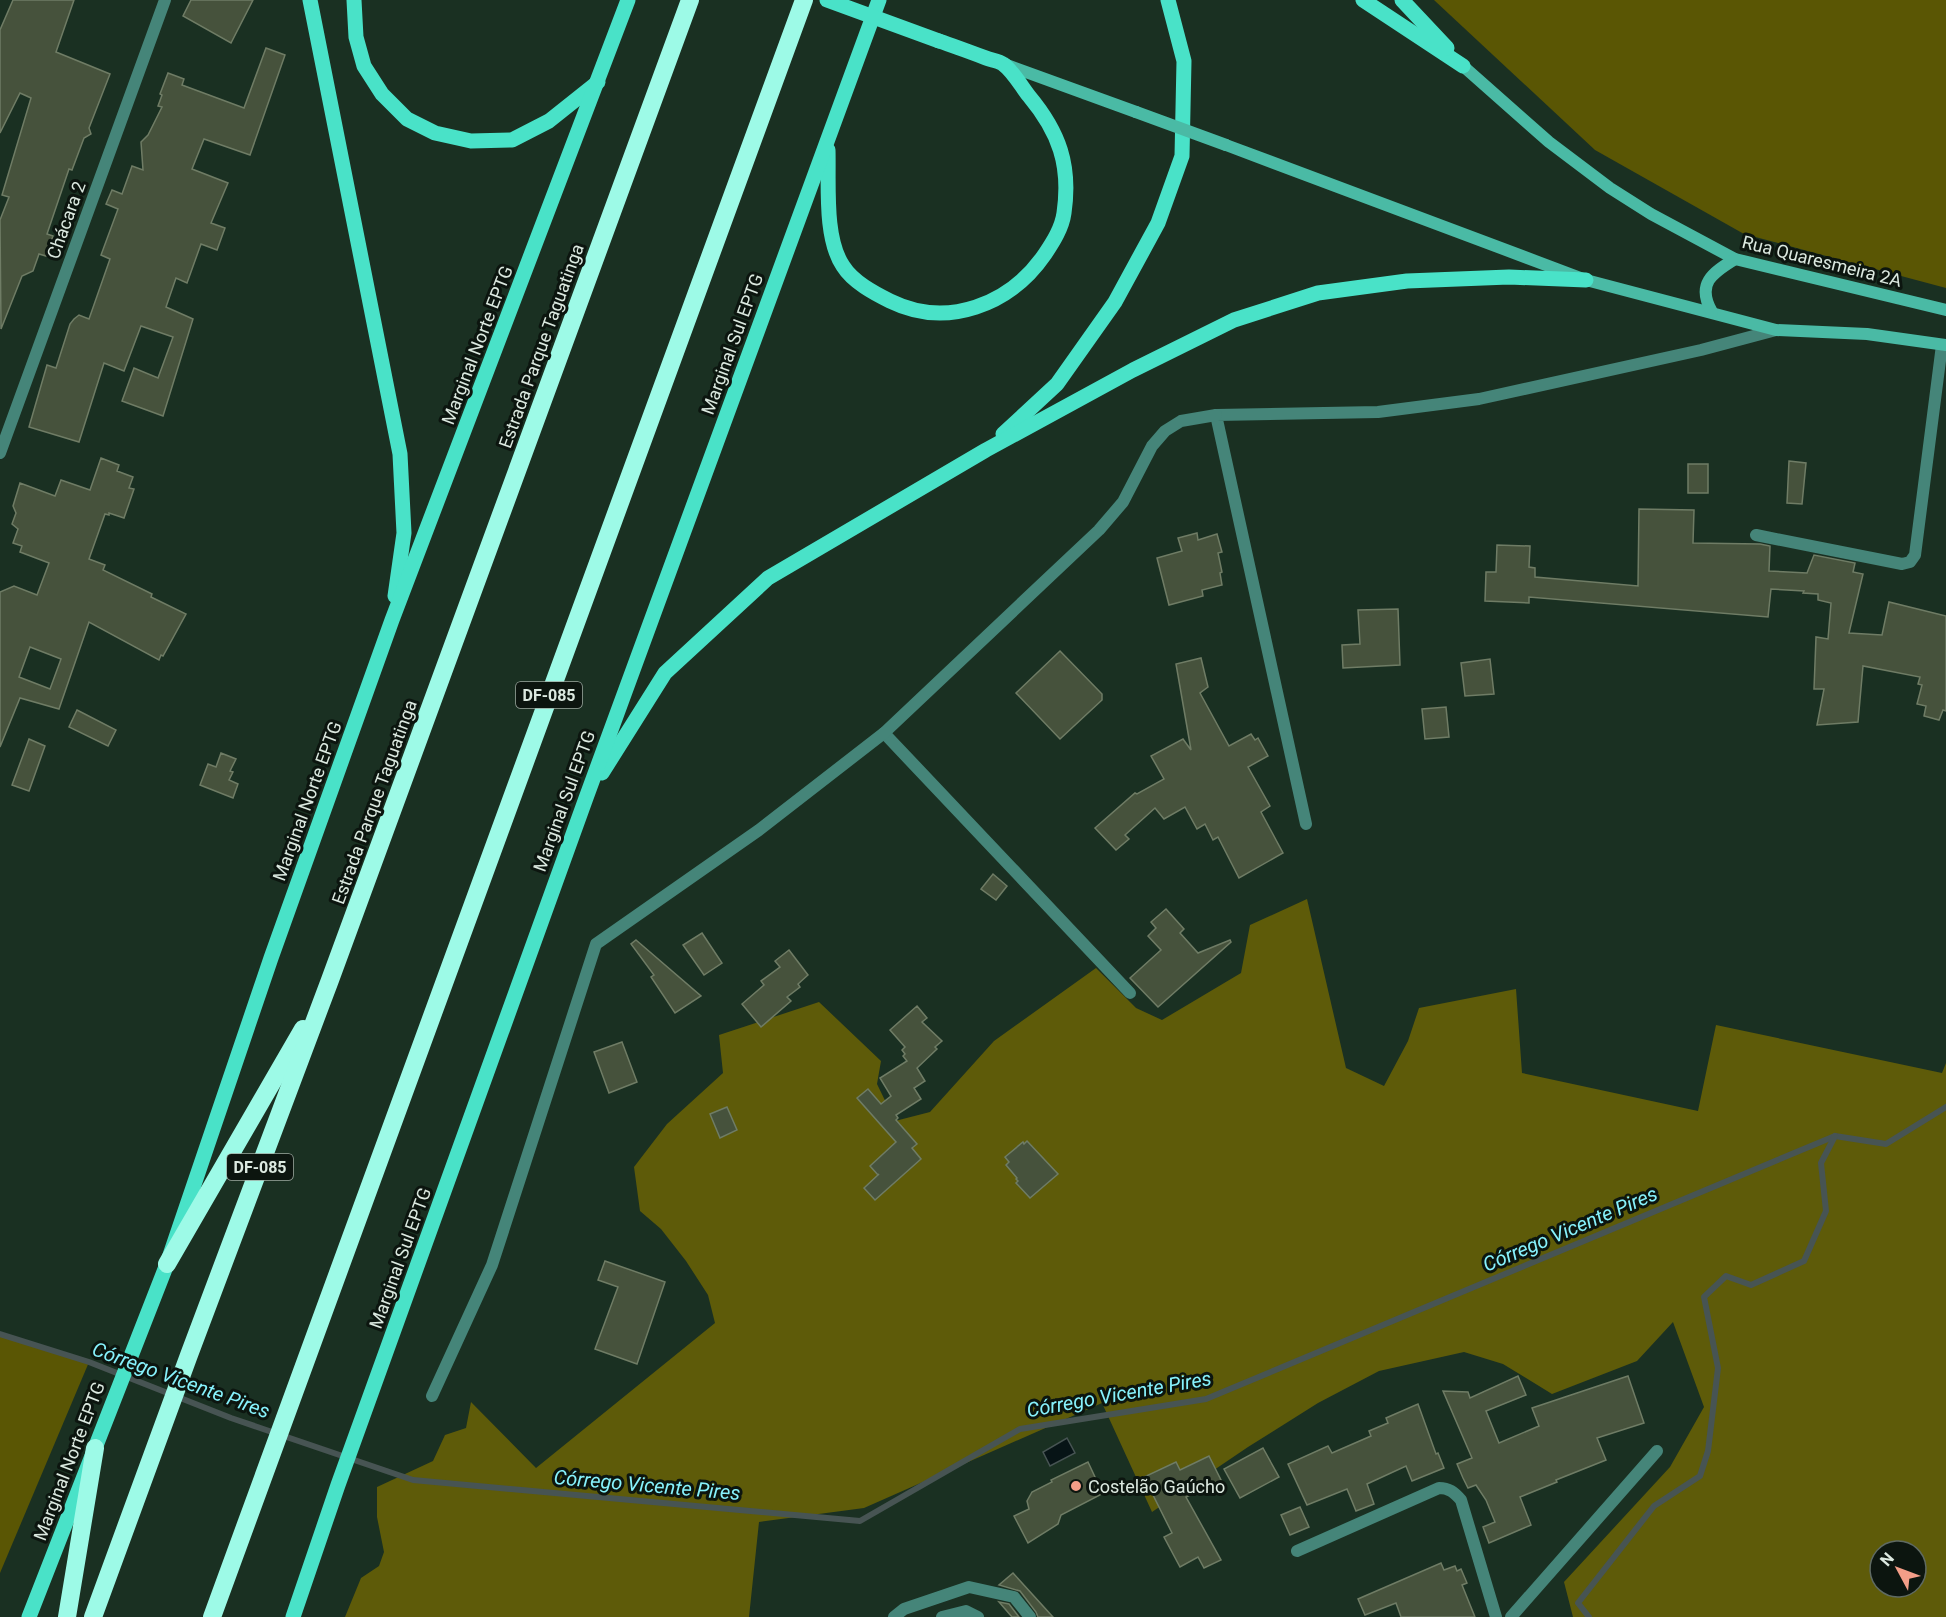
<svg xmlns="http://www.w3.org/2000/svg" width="1946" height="1617" font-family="Roboto,sans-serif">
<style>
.green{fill:#5a5604}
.forest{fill:#5e5b09;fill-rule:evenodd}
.water{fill:#071416;stroke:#475453;stroke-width:1.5}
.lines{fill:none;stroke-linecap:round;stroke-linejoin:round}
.stream{stroke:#475453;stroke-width:6}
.building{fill:#46523c;stroke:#6f7c65;stroke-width:1.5;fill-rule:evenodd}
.street{stroke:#458579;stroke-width:12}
.secondary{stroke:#4abaa5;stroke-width:12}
.primary{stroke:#49e2c8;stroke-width:15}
.highway{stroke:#9dfae7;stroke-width:18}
.secondary-bridge{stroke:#4abaa5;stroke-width:12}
.primary-bridge{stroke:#49e2c8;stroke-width:15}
.poi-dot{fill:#f49e88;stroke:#0c150f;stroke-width:2}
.labels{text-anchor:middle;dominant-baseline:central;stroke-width:6;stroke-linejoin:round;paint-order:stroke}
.shield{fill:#0c150f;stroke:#9ea9a1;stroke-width:1.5}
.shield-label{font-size:16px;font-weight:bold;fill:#dce9e0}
.street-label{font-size:18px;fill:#dce9e0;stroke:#0c150f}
.poi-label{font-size:18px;fill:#dce9e0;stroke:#0c150f;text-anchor:start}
.water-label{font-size:20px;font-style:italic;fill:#87f2fc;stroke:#0c150f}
</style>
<rect width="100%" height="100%" fill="#1a3022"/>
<g class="green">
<polygon points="1434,0 1946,0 1946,288 1744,234 1595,150"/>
<polygon points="0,1334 89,1362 0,1573"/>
</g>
<path class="forest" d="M1307 899 1346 1068 1384 1086 1408 1041 1419 1008 1516 989 1522 1073 1698 1111 1716 1025 1942 1073 1946 1063V1617H1573L1564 1582 1670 1467 1704 1407 1673 1322 1637 1361 1552 1394 1503 1364 1464 1352 1379 1371 1318 1403 1248 1447 1152 1512 1102 1403 864 1508 759 1522 749 1617H345L361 1578 379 1566 384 1552 377 1517V1487L433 1461 445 1435 466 1428 471 1402 536 1468 715 1323 708 1295 686 1261 661 1229 640 1211 634 1167 667 1124 723 1073 719 1035 819 1002 881 1061 877 1084 895 1121 930 1112 994 1041 1096 968 1136 1008 1162 1020 1241 973 1250 925ZM1880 1551H1916V1587H1880Z"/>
<polygon class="water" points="1067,1438 1075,1453 1050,1466 1043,1452"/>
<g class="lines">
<g class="stream">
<polyline points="0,1334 89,1362 231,1418 413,1480 860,1521 1020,1429 1206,1399 1835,1136 1886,1144 1946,1107"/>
<polyline points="1589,1617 1578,1603 1654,1506 1700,1476 1708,1451 1718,1368 1704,1297 1726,1276 1751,1285 1804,1261 1826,1211 1821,1163 1835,1136"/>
</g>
</g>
<g class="building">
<polygon points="13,0 74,0 56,52 110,74 89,128 91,134 84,138 72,170 69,169 47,234 53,236 46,256 39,254 33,271 22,276 1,329 0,220 9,197 2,195 31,98 20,93 0,133 0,30"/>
<polygon points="191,0 253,0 231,43 183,16"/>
<polygon points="266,48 285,55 250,155 204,139 192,169 228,183 211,223 225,228 217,250 201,244 187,283 176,278 166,307 193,319 163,416 122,401 134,368 158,378 173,337 141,326 124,371 104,363 79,442 29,427 47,365 56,368 70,324 74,319 79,315 89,319 110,259 101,255 118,209 106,204 112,190 122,194 132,166 143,170 141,142 148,135 162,107 158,106 162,95 160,94 168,73 184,79 182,85 244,108"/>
<path d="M101 458 119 465 117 471 133 477 129 488 134 489 124 518 109 513V515L105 514 89 559 105 565 103 570 152 594 151 597 186 614 163 656 161 655 159 660 89 622 59 709 20 698 0 747V592L14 586 37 595 49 563 20 552 22 546 13 543 18 529 12 524 16 513 13 506 20 483 55 496 61 480 90 490ZM30 647 61 659 50 689 19 677Z"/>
<polygon points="1789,461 1806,463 1802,504 1787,503"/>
<rect x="1688" y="464" width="20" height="29"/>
<polygon points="1639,509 1694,510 1693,543 1760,544 1770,546 1769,571 1807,573 1814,555 1855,563 1853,572 1863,574 1849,633 1882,635 1889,602 1946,616 1946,711 1943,710 1939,720 1924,716 1926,706 1917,704 1922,685 1918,684 1920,677 1863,666 1858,722 1817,725 1824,689 1814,689 1816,637 1828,639 1831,603 1818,600 1818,594 1803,593 1804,591 1771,589 1768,617 1529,597 1529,603 1485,601 1486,572 1496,572 1497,545 1530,546 1529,567 1535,568 1535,577 1638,586"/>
<polygon points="1197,533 1198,540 1217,534 1222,552 1218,553 1222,572 1220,573 1222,585 1202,590 1203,596 1169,605 1157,558 1182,551 1178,538"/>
<polygon points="1398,609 1400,665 1343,668 1342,645 1360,644 1358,610"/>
<polygon points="1060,651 1102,694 1102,700 1060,739 1016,693"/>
<polygon points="1201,658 1208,687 1200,693 1229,746 1251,734 1255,740 1258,738 1268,756 1248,767 1270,806 1261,812 1283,853 1239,878 1218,837 1213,840 1205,824 1197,829 1185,807 1164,819 1155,808 1125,835 1129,839 1116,850 1095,828 1135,793 1137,794 1164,779 1151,756 1183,739 1191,750 1176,664"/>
<polygon points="1490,659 1494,694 1465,696 1461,663"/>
<polygon points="1446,707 1449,737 1425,739 1422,709"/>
<polygon points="77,710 116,730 108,746 69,727"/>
<polygon points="29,739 45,746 29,791 12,785"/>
<polygon points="221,753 236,759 230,771 233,772 229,780 238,784 233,798 200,785 208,764 216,767"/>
<polygon points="993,874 1007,886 996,900 981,889"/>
<polygon points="1166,909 1184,929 1180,933 1198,953 1230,940 1231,942 1158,1007 1130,978 1161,950 1148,936 1156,928 1151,922"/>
<polygon points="702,933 722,963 704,975 683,945"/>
<polygon points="636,940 701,996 675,1013 651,977 654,975 631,944"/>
<polygon points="789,950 808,975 798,984 800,987 787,997 791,1001 761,1027 742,1004 764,985 761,981 780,967 775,961"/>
<polygon points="917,1006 927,1018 922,1022 942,1041 935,1047 937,1049 917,1068 925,1081 914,1088 921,1099 896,1115 898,1118 896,1120 917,1144 912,1148 921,1159 875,1200 864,1188 879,1174 878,1175 870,1166 896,1142 857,1098 868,1089 881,1104 891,1096 880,1078 907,1061 903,1056 905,1054 902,1050 905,1047 890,1030"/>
<polygon points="622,1042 637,1082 609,1093 594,1052"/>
<polygon points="727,1107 737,1130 720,1138 710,1114"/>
<polygon points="1027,1141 1058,1174 1030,1198 1016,1183 1018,1181 1016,1179 1017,1178 1006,1165 1009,1162 1005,1157 1023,1142 1024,1144"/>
<polygon points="605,1261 665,1282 637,1364 595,1349 618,1287 598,1280"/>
<polygon points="1518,1376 1526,1395 1486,1411 1499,1443 1539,1426 1532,1408 1628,1376 1644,1423 1597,1438 1606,1460 1556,1480 1557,1482 1520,1497 1531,1525 1489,1543 1483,1527 1495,1522 1486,1500 1476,1485 1468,1488 1463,1478 1457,1464 1472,1458 1443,1391 1468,1392 1470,1398"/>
<polygon points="1418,1404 1436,1454 1438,1453 1444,1468 1412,1481 1406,1466 1367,1484 1374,1504 1356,1511 1347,1489 1307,1505 1288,1464 1328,1446 1332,1453 1371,1436 1369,1431 1388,1423 1386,1418"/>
<polygon points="1263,1448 1279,1477 1240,1498 1224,1469"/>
<polygon points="1209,1456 1221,1480 1186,1497 1221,1560 1204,1568 1198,1557 1180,1567 1164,1537 1172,1533 1144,1477 1176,1462 1180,1470"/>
<polygon points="1088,1462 1102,1492 1100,1495 1061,1515 1058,1524 1028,1543 1014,1516 1029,1509 1027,1501 1032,1492 1052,1482 1051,1480"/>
<polygon points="1300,1507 1309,1527 1290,1535 1281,1515"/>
<polygon points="1441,1563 1444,1570 1455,1566 1457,1571 1461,1569 1467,1583 1462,1585 1475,1617 1401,1617 1396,1603 1365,1615 1358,1599"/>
<polygon points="1013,1573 1053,1617 1038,1617 1036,1612 1020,1591 999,1585"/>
<polygon points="999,1602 1009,1604 1019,1617 1012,1617"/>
</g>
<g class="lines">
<g class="street">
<polyline points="0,453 165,0"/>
<polyline points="1756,535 1902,564 1910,562 1915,555 1942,345"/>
<polyline points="884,733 1130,993"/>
<polyline points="1306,824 1216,415 1378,412 1479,399 1701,350 1776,330"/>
<polyline points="432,1396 492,1265 596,944 759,830 884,733 1099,530 1123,502 1152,446 1165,431 1181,421 1216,415"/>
<path d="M1297 1551 1439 1488C1449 1488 1454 1492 1461 1500L1496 1617"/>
<polyline points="894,1617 904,1609 969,1587 1014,1597 1030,1617"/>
<polyline points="942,1617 966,1611 978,1617"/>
<polyline points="1511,1617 1657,1451"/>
</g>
<g class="secondary">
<polyline points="1004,64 1136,112"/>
<polyline points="1463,66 1549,142 1610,188 1651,214 1735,259 1946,310"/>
<polyline points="1226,145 1586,280 1776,330 1867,334 1946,345"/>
<path d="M1712 312C1696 284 1712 273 1735 259"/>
</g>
<g class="primary">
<polyline points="310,0 400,454 404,533 395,596"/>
<polyline points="354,0 356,37 364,66 382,94 407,119 435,133 471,141 512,140 549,121 598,82"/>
<polyline points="1363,0 1463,66"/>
<polyline points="1402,0 1447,48"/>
<path d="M828 150C829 184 824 238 843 266 853 282 874 293 890 301 947 329 1010 305 1045 254 1053 242 1062 228 1064 213 1071 165 1059 132 1029 96 1021 86 1013 71 1003 64 999 61 991 60 986 58 970 52 954 46 939 41"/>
<polyline points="1003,434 1057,384 1115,302 1158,223 1182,156 1184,61 1168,0"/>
<polyline points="602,773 665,673 768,578 986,450 1133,370 1234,320 1318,293 1407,281 1509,277 1586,280"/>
<polyline points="29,1617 167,1264 271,958 392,620 628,0"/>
<polyline points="293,1617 338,1485 586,798 879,0"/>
</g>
<g class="highway">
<polyline points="167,1264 303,1029"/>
<polyline points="67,1617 95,1448"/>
<polyline points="93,1617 189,1355 330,980 690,0"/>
<polyline points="212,1617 804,0"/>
</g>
<polyline class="secondary-bridge" points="1136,112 1226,145"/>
<polyline class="primary-bridge" points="827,0 939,41"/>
</g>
<circle class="poi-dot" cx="1076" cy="1486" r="6"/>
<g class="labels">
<g class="shield">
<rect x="516" y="682" width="66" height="26" rx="4.5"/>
<rect x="227" y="1154" width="66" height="26" rx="4.5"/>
</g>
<g class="shield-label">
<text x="549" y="695">DF-085</text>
<text x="260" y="1167">DF-085</text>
</g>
<g class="street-label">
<text transform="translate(66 220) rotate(-70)">Chácara 2</text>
<text transform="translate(1822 261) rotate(14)">Rua Quaresmeira 2A</text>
<text transform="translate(732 344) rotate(-70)">Marginal Sul EPTG</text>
<text transform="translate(477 345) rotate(-69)">Marginal Norte EPTG</text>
<text transform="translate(541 346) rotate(-70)">Estrada Parque Taguatinga</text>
<text transform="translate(307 801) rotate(-70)">Marginal Norte EPTG</text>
<text transform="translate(564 801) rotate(-70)">Marginal Sul EPTG</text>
<text transform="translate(374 802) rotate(-70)">Estrada Parque Taguatinga</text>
<text transform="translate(400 1258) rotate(-70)">Marginal Sul EPTG</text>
<text transform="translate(69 1461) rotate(-69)">Marginal Norte EPTG</text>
</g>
<g class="poi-label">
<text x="1088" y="1486">Costelão Gaúcho</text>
</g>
<g class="water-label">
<text transform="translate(1570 1229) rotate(-23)">Córrego Vicente Pires</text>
<text transform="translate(181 1380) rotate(20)">Córrego Vicente Pires</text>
<text transform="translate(1119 1394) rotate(-10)">Córrego Vicente Pires</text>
<text transform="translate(647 1485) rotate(5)">Córrego Vicente Pires</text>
</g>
</g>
<g transform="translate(1898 1569) rotate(311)"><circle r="28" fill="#0c150f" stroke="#5f6a63" stroke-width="1.5"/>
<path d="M0-4.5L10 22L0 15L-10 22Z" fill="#f49e88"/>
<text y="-9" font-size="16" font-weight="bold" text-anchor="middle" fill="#dce9e0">N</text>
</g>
</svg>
